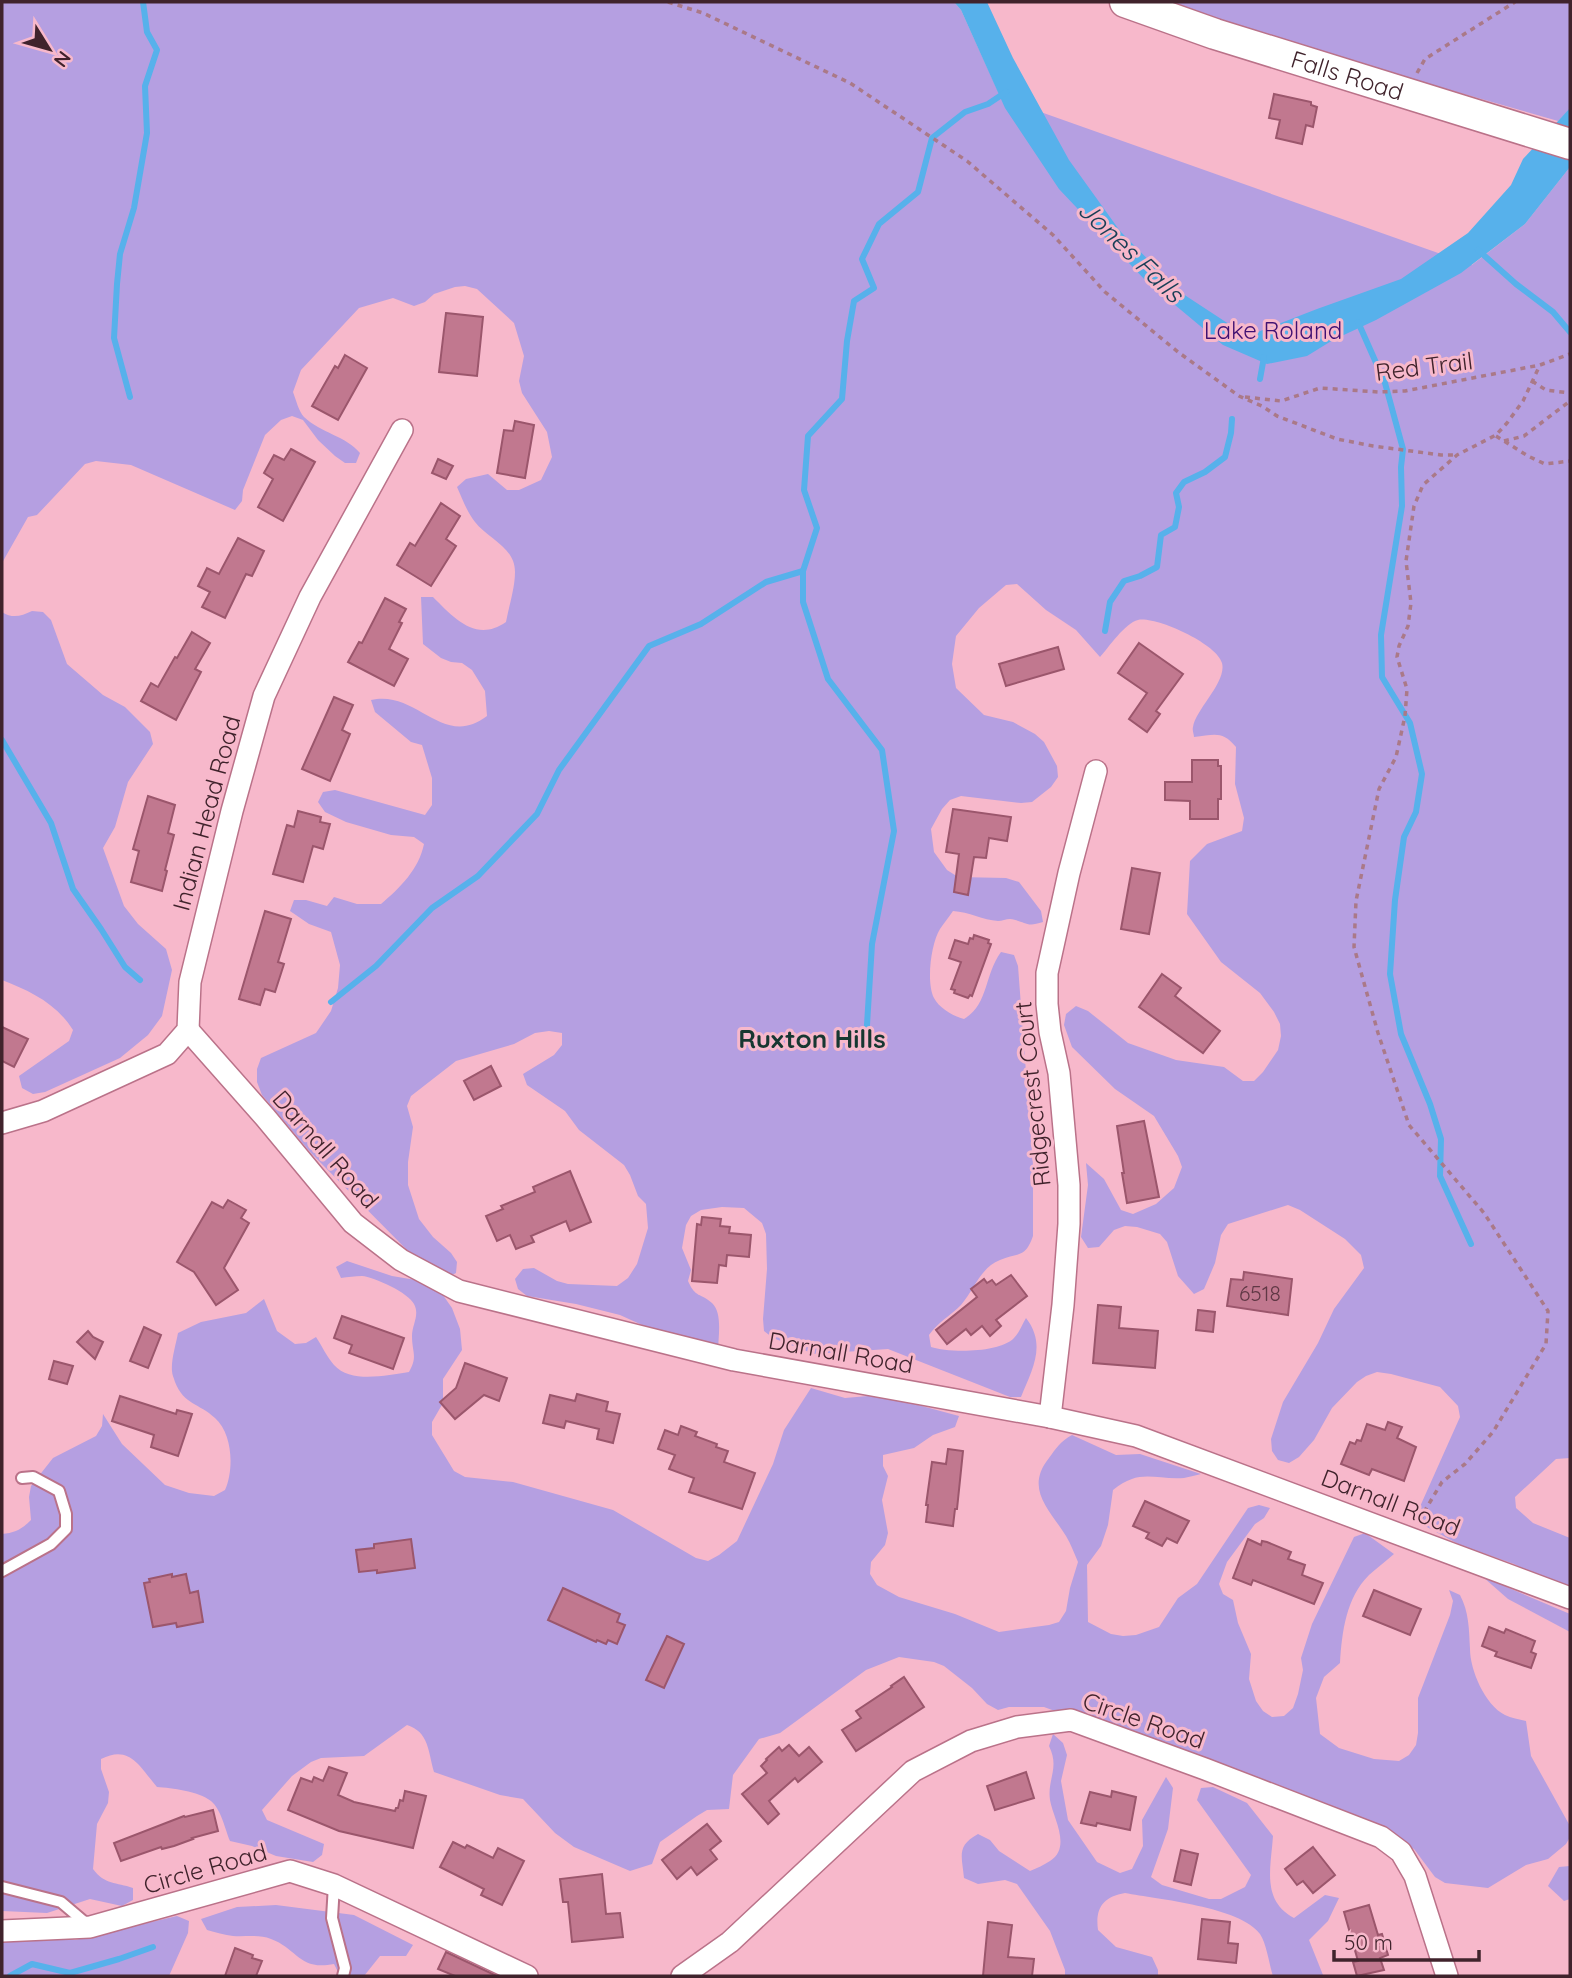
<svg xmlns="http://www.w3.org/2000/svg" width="1572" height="1978" font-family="Quicksand,sans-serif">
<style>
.green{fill:#b59fe1}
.water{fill:#57b1eb}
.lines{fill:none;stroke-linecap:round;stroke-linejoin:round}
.stream{stroke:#57b1eb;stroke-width:6}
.building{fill:#c1788f;stroke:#9b566c;stroke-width:2}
.service-casing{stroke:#ba7289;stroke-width:14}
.minor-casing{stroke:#ba7289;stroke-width:24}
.secondary-casing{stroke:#ba7289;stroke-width:33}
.path{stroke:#aa7988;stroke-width:3.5;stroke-dasharray:5 5;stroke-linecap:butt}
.service{stroke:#fff;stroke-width:10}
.minor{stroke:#fff;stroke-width:21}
.secondary{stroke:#fff;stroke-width:30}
.labels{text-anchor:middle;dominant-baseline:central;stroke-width:6;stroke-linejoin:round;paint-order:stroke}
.number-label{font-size:21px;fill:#603845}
.street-label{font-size:24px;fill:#40232c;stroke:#f7b8cb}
.park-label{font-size:24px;fill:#401172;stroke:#f7b8cb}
.water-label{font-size:26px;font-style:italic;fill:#183e56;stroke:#f7b8cb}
.neighbourhood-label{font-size:26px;font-weight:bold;fill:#173731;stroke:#f7b8cb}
</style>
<rect width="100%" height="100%" fill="#f7b8cb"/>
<g class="green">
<path d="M2 2H954L961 10 1001 98 1472 265 1525 224 1570 167V1458L1556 1459 1515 1497 1516 1508 1533 1523 1570 1538V1590H1565L1514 1564 1460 1545 1414 1520 1460 1417 1458 1406 1440 1387 1391 1374 1377 1372 1366 1376 1357 1382 1332 1408 1314 1440 1299 1457 1289 1463 1278 1460 1272 1451 1271 1439 1283 1402 1318 1343 1334 1309 1364 1268 1361 1255 1345 1239 1300 1210 1288 1205 1228 1224 1221 1235 1215 1263 1204 1289 1194 1294 1178 1276 1167 1242 1160 1234 1137 1227 1125 1226 1114 1230 1099 1247 1088 1248 1081 1237 1088 1185 1086 1163 1104 1179 1121 1210 1133 1214 1156 1204 1174 1188 1182 1167 1178 1156 1154 1116 1115 1089 1072 1047 1064 1025 1066 1014 1076 1006 1088 1011 1128 1043 1176 1060 1224 1067 1243 1081H1254L1263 1072 1278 1050 1281 1036 1280 1024 1274 1012 1260 993 1221 962 1187 914 1190 861 1207 844 1242 831 1244 818 1235 784 1236 747C1222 730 1214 735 1194 737 1194 734 1192 730 1193 727 1196 709 1227 682 1222 663 1217 644 1156 616 1138 620 1125 623 1109 647 1100 657L1076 630 1046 610 1017 584 1006 585 979 608 956 636 952 664 956 688 984 715 1013 722 1035 734 1044 742 1057 766 1058 777 1051 787 1032 802 1021 803 961 796 950 800 942 809 931 829 934 852 947 870 958 877 1006 878 1019 882 1041 911 1043 922C1025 928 1026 921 1010 919 1006 919 1002 921 998 921 983 920 969 912 953 911 949 917 944 923 940 929 931 943 926 983 934 998 939 1008 953 1016 964 1019 989 1004 984 975 1001 952L1014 955 1018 966 1033 1165V1236C1025 1259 1018 1252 1000 1260 980 1268 974 1290 961 1305 950 1316 938 1322 929 1335L931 1347C949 1353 1000 1353 1014 1338 1019 1333 1022 1325 1026 1318 1047 1345 1032 1370 1021 1397H1010L888 1349 814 1354 773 1338 764 1331 763 1319 767 1269 766 1234 762 1223 744 1208 722 1207 701 1210 691 1216 686 1225 682 1248 691 1270 688 1281C696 1299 700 1292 712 1303 723 1313 718 1338 718 1352L684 1344 620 1315 576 1304 527 1296 518 1289 515 1279 523 1269 534 1268 557 1281 568 1284 617 1286 628 1278 637 1264 648 1228 646 1204 638 1196 630 1175 624 1165 579 1130 565 1111 527 1085 523 1074 554 1055 562 1045V1033L549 1031 535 1033 514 1044 456 1061 411 1096 407 1106 413 1127 408 1162V1185L419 1219 433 1237 451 1253 457 1262 456 1273 446 1278 407 1250 310 1152 262 1095 257 1082V1069L261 1058 316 1033 331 1011 338 988 340 965 331 932 309 924 290 911 294 900H306L327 906 334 897 357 904H381C400 888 419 869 424 844L414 837 391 835 346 822 325 812 318 802 323 792 335 790 425 815 432 805V778L422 745 411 742 375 712 371 700C417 689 443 750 487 716L485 691 472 670 462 663 451 662 441 658 423 644 421 597H433C454 618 476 643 506 622 509 606 515 588 515 572 515 547 488 539 475 522 467 512 462 498 457 487L466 479 488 474 507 490H519L541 480 552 457 547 432 522 393 519 381 524 356 514 323 477 289 465 286 455 287 434 294 425 302 414 306 393 298 359 308 301 370 293 392C296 400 299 412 304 417 321 433 346 436 360 453L356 463H345L335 456 318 440 303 420 292 416 281 420 265 435 243 490 242 501 235 510 131 465 96 461 85 464 37 515 28 517 2 563Z"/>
<polygon points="1172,2 1570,2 1570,111 1568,111 1558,121 1230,27"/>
<path d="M32 611 43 612 51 620 67 664 103 695 125 707 150 732 153 744 128 782 115 827 103 848 124 906 138 924 166 949 172 970 162 1016 148 1035 120 1058 45 1092 33 1094 22 1088 19 1076 69 1041 73 1030C56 1003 30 991 2 980V612C13 619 21 616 32 611Z"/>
<path d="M347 1261 392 1276 428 1282 438 1288 452 1308 460 1329 462 1350 443 1379V1403L432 1422V1435L454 1471 465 1477 513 1482 613 1510 696 1558 708 1561 719 1555 737 1541 773 1464 784 1430 811 1388 845 1398 868 1396 892 1398 959 1416 955 1427 933 1435 914 1448 883 1455V1466L888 1476 882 1500 888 1533 885 1545 871 1562 870 1574 877 1585 899 1597 955 1614 999 1632 1049 1625 1059 1622 1066 1611 1070 1588 1078 1562C1074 1553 1071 1544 1066 1536 1050 1510 1024 1489 1049 1458 1056 1448 1061 1441 1072 1435L1116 1455 1140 1454 1201 1474C1196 1475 1190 1477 1184 1478 1154 1480 1140 1468 1113 1490L1108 1525 1101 1546 1087 1565 1088 1622 1111 1634 1123 1636 1136 1635 1159 1627 1178 1598 1197 1584 1248 1508 1259 1505 1270 1508 1264 1518 1255 1524 1227 1562 1219 1584 1223 1594 1233 1600 1238 1623 1251 1654 1249 1679 1256 1701 1263 1711 1272 1717 1284 1716 1293 1708 1298 1694 1303 1670 1301 1658 1312 1624 1354 1537 1365 1533 1394 1554C1386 1561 1377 1568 1369 1575 1346 1598 1342 1632 1340 1663L1324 1677 1316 1698 1320 1734 1339 1748 1374 1759 1399 1761 1409 1755 1416 1745 1418 1733V1698L1450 1615 1453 1601 1449 1590 1460 1595C1469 1612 1469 1629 1470 1649 1470 1670 1485 1705 1505 1715 1511 1718 1519 1719 1526 1721L1531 1756 1570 1826V1837L1566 1844 1548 1859 1526 1865 1488 1888 1445 1883 1435 1877 1414 1849 1296 1792 1140 1733 1104 1729 1044 1707H1009L998 1710 987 1704 972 1688 944 1666 934 1662 899 1657 866 1670 780 1733 759 1739 733 1775 729 1809 707 1810 697 1816 660 1842 652 1864 630 1871 574 1847 555 1833 523 1799 500 1795 434 1772C428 1751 429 1732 407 1725L364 1756 321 1758 311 1762 292 1776 262 1810 267 1820 324 1844 322 1855 313 1862 276 1856 252 1846 230 1841C225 1829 221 1809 211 1801 198 1791 172 1788 157 1787 140 1767 130 1744 101 1759V1769L109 1792 108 1803 97 1824 93 1869C105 1885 116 1882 133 1888V1900L122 1906 90 1899 47 1913 2 1911V1534C15 1533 22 1529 31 1520L29 1497 31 1486 53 1458 96 1436 102 1426 103 1414 122 1444 165 1485 189 1493 214 1496 225 1490C234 1470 233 1434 215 1418 199 1403 184 1405 175 1382 174 1378 172 1375 172 1371 171 1360 176 1344 178 1333L201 1322 246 1313 264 1299 277 1331 295 1344 306 1343 316 1337C322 1346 327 1357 334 1365 351 1384 387 1375 409 1372 418 1356 412 1353 412 1336 412 1325 420 1315 414 1304 409 1293 374 1277 362 1276 355 1276 348 1277 341 1278L336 1267Z"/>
<polygon points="1483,1577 1570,1614 1570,1632 1508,1599"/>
<path d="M1053 1734 1063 1743 1067 1755 1061 1781 1068 1820 1097 1862 1120 1873 1132 1869 1143 1846 1142 1820 1166 1777 1173 1788 1168 1829 1151 1877 1162 1885 1209 1899H1221L1245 1887 1251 1875 1197 1800 1201 1788 1213 1787 1247 1803 1273 1836C1271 1867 1261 1900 1294 1918L1325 1895 1339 1898 1328 1921 1309 1940 1323 1975 1273 1976C1269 1964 1267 1945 1260 1934 1241 1907 1157 1899 1125 1893 1103 1897 1095 1908 1098 1930L1116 1947 1152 1957 1158 1970V1976H1065V1970L1050 1931 1017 1884 1005 1880 978 1884 964 1878C962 1856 956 1846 978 1834L990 1840 999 1851 1030 1871C1037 1868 1044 1865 1050 1861 1072 1847 1053 1818 1050 1800 1047 1779 1060 1768 1049 1746Z"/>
<polygon points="1570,1866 1570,1899 1564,1901 1548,1886 1559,1867"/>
<path d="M276 1905 354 1915 413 1945 406 1956H380L364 1976H340L334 1964C299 1971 298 1949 271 1939 259 1934 246 1937 233 1936 225 1935 215 1932 207 1930L201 1919 237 1907Z"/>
<polygon points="177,1916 189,1921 188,1933 169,1976 2,1976 2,1942 49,1933 75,1940"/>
</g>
<polygon class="water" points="954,2 987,2 1013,58 1069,160 1120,231 1180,292 1238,330 1255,333 1317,309 1401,279 1468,233 1511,185 1523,159 1570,108 1570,167 1525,224 1461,273 1376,320 1333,340 1307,356 1267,364 1223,345 1145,280 1059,189 1005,108 961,10"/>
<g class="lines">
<g class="stream">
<polyline points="1478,250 1516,284 1553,312 1570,332"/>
<polyline points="1358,322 1385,383 1403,449 1401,467 1402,506 1381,635 1382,677 1410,723 1422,774 1416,812 1404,837 1395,900 1390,974 1401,1034 1430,1104 1441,1139 1440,1176 1471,1244"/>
<polyline points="1260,379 1264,357"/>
<polyline points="130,397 114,338 117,284 120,254 134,208 147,133 145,86 157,50 147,32 143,2"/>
<polyline points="1105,631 1110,602 1124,581 1140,576 1157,567 1161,535 1175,527 1179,507 1176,493 1184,482 1205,472 1225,457 1231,433 1232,419"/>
<polyline points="2,740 51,823 73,889 101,929 125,967 140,980"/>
<polyline points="331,1002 376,966 432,908 478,876 537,814 559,770 649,646 701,624 766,582 803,571"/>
<polyline points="866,1041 872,944 894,831 882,750 828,679 803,602 803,571 817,528 804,490 808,436 842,399 847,341 854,301 874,288 862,259 879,224 918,192 932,138 965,112 988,104 1006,92"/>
<polyline points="10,1976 32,1964 70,1973 119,1959 153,1947"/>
</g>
</g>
<g class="building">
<polygon points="1274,94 1311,102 1311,105 1317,107 1313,127 1306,125 1302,144 1276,138 1280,120 1269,118"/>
<polygon points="446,313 483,317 477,376 439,372"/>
<polygon points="345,355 367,368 338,420 312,406 335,366 338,368"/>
<polygon points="515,421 534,425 525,478 497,473 504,430 513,431"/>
<polygon points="291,449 315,462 283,521 258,507 273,479 264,473 274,455 284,460"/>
<polygon points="438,459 453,466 446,479 432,473"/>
<polygon points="441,503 460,516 446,539 456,546 431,586 397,565 410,543 415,546"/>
<polygon points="238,538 264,551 252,576 246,574 225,618 202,607 210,592 198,586 207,568 219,574"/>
<polygon points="385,598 406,609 399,622 402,623 389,649 408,659 394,686 348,662 359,642 362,643"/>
<polygon points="192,632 210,643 195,669 201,672 176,720 141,701 151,683 158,687 175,657 177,658"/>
<polygon points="1139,643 1183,674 1156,711 1160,714 1147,732 1129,719 1147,693 1118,673"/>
<polygon points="1058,647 1064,669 1006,686 999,664"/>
<polygon points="334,697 353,705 342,730 350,734 330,781 302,769"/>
<polygon points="1192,760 1218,760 1218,766 1221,766 1221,799 1218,799 1218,819 1190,819 1190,801 1165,800 1165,782 1192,782"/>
<polygon points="148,796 175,805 168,833 174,835 165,870 167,871 162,891 131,882 139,851 133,849"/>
<polygon points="953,809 1011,817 1007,841 989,838 986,858 974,857 968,895 954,892 959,854 946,852"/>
<polygon points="298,811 321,817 320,822 330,824 323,849 313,846 303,882 273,874 287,825 294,827"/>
<polygon points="1132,868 1160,873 1149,934 1121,929"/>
<polygon points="265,911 291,919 278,962 284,964 275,992 265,989 260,1005 239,999"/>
<polygon points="974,935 989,940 988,943 991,944 972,996 970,995 968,998 954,993 955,990 951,989 961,962 949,958 955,940 968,944 970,938 973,939"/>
<polygon points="1162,974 1181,988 1175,996 1220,1031 1203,1053 1139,1007"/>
<polygon points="2,1027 28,1039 14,1067 2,1061"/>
<polygon points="491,1066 501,1086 474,1100 464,1081"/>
<polygon points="1144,1121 1159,1197 1127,1203 1122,1173 1124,1173 1117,1126"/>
<polygon points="570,1171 591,1222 570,1231 566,1221 531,1236 534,1242 516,1249 510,1235 497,1241 486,1216 503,1209 501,1206 535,1192 533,1187"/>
<polygon points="228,1200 246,1210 241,1218 249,1223 224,1268 238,1290 216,1305 194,1272 177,1262 212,1202 223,1208"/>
<polygon points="702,1217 721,1219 720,1226 730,1227 729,1233 751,1235 749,1257 727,1255 726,1266 719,1265 717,1283 692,1281 697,1224 701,1225"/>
<polygon points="1244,1272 1292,1279 1288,1315 1227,1306 1231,1279 1243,1280"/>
<polygon points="1011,1275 1027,1296 996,1320 1001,1326 990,1336 982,1326 971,1335 966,1329 947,1344 936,1330 977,1297 971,1289 984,1279 987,1283 992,1280 996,1285"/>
<polygon points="1098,1305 1121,1307 1119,1328 1158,1331 1155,1368 1093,1363"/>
<polygon points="1198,1310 1215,1312 1213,1332 1196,1330"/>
<polygon points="342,1316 404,1338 393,1369 349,1353 352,1345 334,1338"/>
<polygon points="144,1327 161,1335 148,1368 130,1361"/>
<polygon points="88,1331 93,1337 103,1342 95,1359 77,1342"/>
<polygon points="54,1361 73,1366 67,1384 49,1379"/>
<polygon points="465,1363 507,1378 499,1401 484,1395 455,1419 440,1402 456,1388"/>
<polygon points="577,1394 608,1402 606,1411 620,1414 613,1443 597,1439 599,1429 566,1421 564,1428 543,1423 550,1395 575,1401"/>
<polygon points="120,1396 176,1414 177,1410 192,1414 178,1456 151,1447 154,1435 112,1421"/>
<polygon points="1388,1422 1402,1427 1397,1438 1416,1447 1404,1481 1372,1469 1369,1475 1341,1464 1350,1442 1355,1444 1357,1440 1361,1441 1367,1424 1385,1430"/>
<polygon points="681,1426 697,1432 695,1436 717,1444 716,1447 728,1451 724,1462 755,1473 742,1509 689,1492 694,1478 669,1469 675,1455 658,1449 665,1430 678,1435"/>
<polygon points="948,1449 963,1451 957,1509 955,1509 953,1526 926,1522 928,1505 926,1505 932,1462 946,1464"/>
<polygon points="1145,1501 1189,1521 1177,1543 1167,1538 1162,1546 1146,1538 1149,1533 1133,1526"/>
<polygon points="411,1539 415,1568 377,1573 377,1570 359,1572 356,1550 374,1548 374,1544"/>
<polygon points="1248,1539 1261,1545 1262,1541 1267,1542 1291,1552 1288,1559 1305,1565 1302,1575 1323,1583 1314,1604 1253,1580 1251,1585 1233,1578"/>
<polygon points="172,1574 172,1577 186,1574 190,1593 198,1591 203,1622 177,1627 176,1623 153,1627 144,1583 150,1582 149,1579"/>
<polygon points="563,1588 620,1614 617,1622 625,1625 617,1644 608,1640 606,1644 597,1640 596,1642 548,1620"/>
<polygon points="1374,1590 1421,1609 1410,1635 1363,1616"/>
<polygon points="1489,1627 1504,1633 1506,1629 1535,1641 1531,1652 1536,1654 1531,1668 1495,1656 1497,1652 1482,1646"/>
<polygon points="667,1636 684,1644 664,1688 646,1680"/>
<polygon points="904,1677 924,1707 856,1751 842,1730 861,1718 856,1711 892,1687 891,1686"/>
<polygon points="789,1745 799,1756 809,1747 822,1762 798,1782 795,1778 769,1801 779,1814 768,1824 742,1794 767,1773 761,1766 767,1760 766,1759 779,1747 782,1751"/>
<polygon points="329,1767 347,1773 338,1795 354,1802 395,1811 396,1808 398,1808 400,1800 403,1801 405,1791 426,1796 413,1848 339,1831 288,1810 301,1778 312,1782 314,1777 323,1781"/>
<polygon points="1026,1772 1034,1798 995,1810 987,1786"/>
<polygon points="1112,1791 1136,1797 1130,1830 1097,1823 1096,1826 1081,1823 1090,1792 1111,1797"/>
<polygon points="213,1810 218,1831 192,1838 193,1839 174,1846 162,1849 161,1847 121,1861 114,1843 184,1816 185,1817"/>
<polygon points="707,1824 721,1841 710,1850 717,1859 697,1875 691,1867 677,1879 662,1860"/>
<polygon points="453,1842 465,1848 467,1845 493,1858 498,1848 524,1861 502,1905 481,1895 484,1889 440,1867"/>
<polygon points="1313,1847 1335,1875 1313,1893 1303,1881 1297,1885 1285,1869"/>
<polygon points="1181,1850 1198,1854 1191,1885 1174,1881"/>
<polygon points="602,1874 606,1914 620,1913 623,1937 572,1942 568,1902 563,1902 560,1879"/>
<polygon points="1369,1905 1378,1935 1382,1934 1388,1955 1380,1958 1384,1970 1357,1976 1353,1962 1358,1961 1344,1912"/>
<polygon points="1202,1919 1230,1922 1228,1943 1238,1944 1236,1963 1198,1959"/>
<polygon points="988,1922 1012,1925 1008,1957 1034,1959 1032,1976 983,1976"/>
<polygon points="235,1948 253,1955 252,1958 262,1961 256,1976 225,1976"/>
<polygon points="446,1952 497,1976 455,1976 438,1969"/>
</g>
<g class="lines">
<defs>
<g id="service">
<polyline points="2,1571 51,1544 66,1529 66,1514 59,1491 33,1477 22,1478"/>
<polyline points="334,1885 332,1918 345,1968 343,1976"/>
<polyline points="2,1887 61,1902 88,1925"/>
</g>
<g id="minor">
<polyline points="188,1030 265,1117 353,1223 401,1260 459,1291 734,1360 1050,1417 1136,1436 1570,1598"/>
<polyline points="2,1123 43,1111 167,1054 188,1030 190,982 232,811 264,696 310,597 402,430"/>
<polyline points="1050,1417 1063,1305 1069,1224 1069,1185 1059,1073 1050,1032 1047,1004 1047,973 1069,873 1096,771"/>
<polyline points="2,1931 90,1927 290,1871 334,1885 527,1976"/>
<polyline points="682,1976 730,1942 913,1771 971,1741 1017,1727 1071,1720 1205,1769 1381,1837 1401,1852 1415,1876 1447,1976"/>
</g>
<g id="secondary">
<path id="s1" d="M1125 2 1215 34 1570 144"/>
</g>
</defs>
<use href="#service" class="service-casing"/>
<use href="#minor" class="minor-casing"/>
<use href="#secondary" class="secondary-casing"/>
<g class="path">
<polyline points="668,2 703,13 850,83 967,161 1053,235 1105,292 1178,352 1239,396 1262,406 1277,416 1337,439 1373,446 1441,455 1457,455"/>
<polyline points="1417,73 1425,59 1515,2"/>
<polyline points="1532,381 1546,390 1570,393"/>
<polyline points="1245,397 1281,401 1320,388 1379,392 1405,391 1540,365 1570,354"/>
<polyline points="1496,436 1528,456 1545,464 1570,461"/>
<polyline points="1504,441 1524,436 1570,401"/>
<polyline points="1420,1521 1424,1512 1442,1482 1465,1464 1493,1432 1546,1344 1548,1311 1484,1213 1409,1125 1378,1033 1354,947 1356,901 1379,789 1396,757 1405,716 1407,689 1397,657 1399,646 1408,626 1411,603 1406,561 1414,506 1423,485 1457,455 1496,435 1507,423 1523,401 1540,365"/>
</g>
<use href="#service" class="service"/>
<use href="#minor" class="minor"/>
<use href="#secondary" class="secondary"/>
</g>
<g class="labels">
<g class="number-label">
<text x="1260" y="1293">6518</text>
</g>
<g class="street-label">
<text stroke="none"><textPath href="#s1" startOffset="234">Falls Road</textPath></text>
<text transform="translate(1424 366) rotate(-7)">Red Trail</text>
<text transform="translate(206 813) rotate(-75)">Indian Head Road</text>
<text transform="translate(1032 1094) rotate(-96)">Ridgecrest Court</text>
<text transform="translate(326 1149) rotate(49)">Darnall Road</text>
<text transform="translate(841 1352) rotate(10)">Darnall Road</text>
<text transform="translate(1391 1502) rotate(21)">Darnall Road</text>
<text transform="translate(1144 1720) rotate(19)">Circle Road</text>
<text transform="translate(205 1868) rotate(-16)">Circle Road</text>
</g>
<g class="park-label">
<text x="1273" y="330">Lake Roland</text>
</g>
<g class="water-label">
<text transform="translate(1131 251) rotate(44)">Jones Falls</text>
</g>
<g class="neighbourhood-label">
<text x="812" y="1038">Ruxton Hills</text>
</g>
</g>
<rect width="1572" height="1978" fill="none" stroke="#40232c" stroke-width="7"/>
<g transform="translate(49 49) rotate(127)" stroke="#f7b8cb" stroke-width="5" paint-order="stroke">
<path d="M0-5L12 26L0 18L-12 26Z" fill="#40232c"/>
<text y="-10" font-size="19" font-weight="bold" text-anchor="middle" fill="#40232c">N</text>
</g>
<path d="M1334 1950v10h145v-10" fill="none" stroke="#40232c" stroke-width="3.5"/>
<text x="1344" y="1950" font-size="21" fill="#40232c" stroke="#f7b8cb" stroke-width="5" paint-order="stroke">50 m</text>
</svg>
